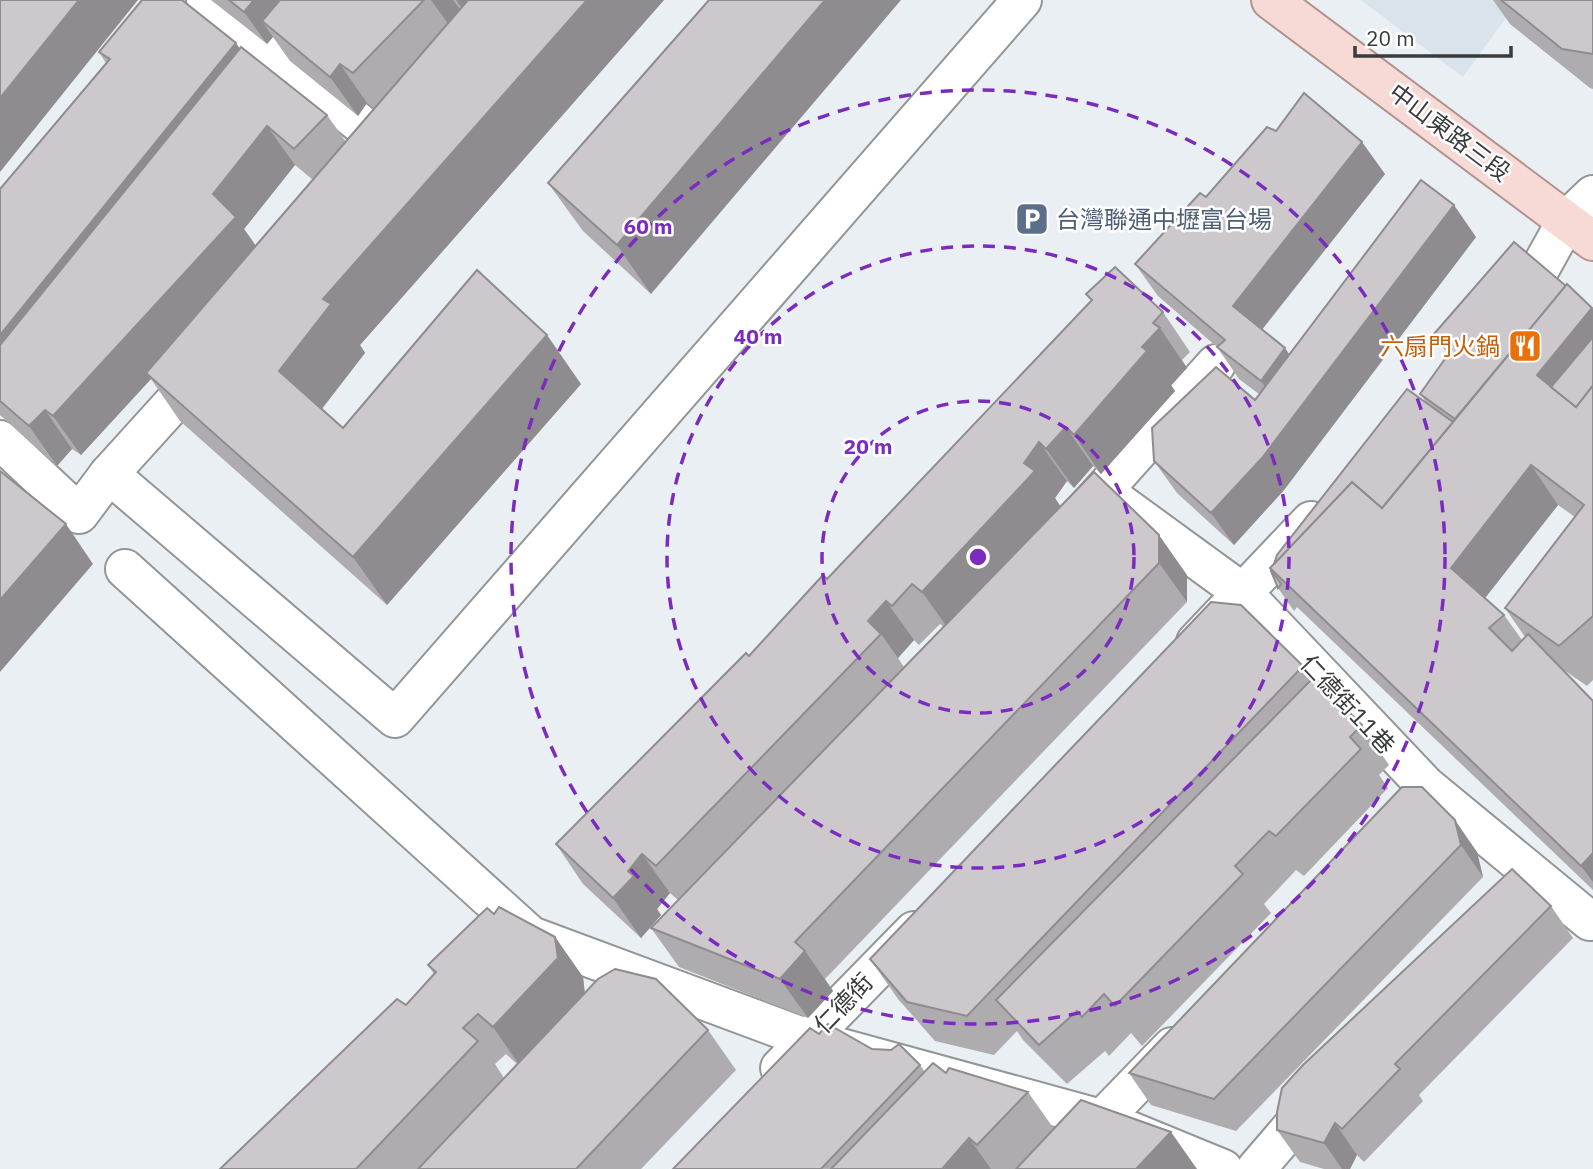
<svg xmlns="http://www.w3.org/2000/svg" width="1593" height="1169" font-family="'IBM Plex Sans','Noto Sans TC',sans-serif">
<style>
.built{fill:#d8e3eb}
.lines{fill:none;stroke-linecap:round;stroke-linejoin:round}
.minor-casing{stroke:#929699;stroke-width:42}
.major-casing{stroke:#b1928d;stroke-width:42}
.minor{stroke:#fff;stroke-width:38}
.major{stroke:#f7dad5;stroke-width:38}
.wall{fill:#afacaf;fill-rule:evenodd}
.shaded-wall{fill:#8f8c8f}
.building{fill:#ccc8cc;stroke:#8f8c8f;stroke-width:2}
.ring{fill:none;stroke:#7b2cbf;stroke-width:3.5;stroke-dasharray:12 9}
.labels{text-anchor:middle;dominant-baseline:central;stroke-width:5;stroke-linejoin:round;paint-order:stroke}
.street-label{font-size:24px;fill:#393b3c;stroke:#fff}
.service-label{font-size:24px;fill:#4e5e75;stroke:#fff;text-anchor:start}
.food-label{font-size:24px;fill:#c56008;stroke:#fff;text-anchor:end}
.centre{fill:#7b2cbf;stroke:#fff;stroke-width:3.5}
.ring-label{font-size:21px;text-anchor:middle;font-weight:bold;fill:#7b2cbf;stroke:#fff;stroke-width:5;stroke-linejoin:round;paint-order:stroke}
</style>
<rect width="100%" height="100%" fill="#eaeff3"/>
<polygon class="built" points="1361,0 1519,0 1463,77"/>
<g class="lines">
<defs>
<g id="minor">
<polyline points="206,0 398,154"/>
<polyline points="1508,307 1537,274 1567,220 1593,195"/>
<polyline points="0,440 79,514 109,474 204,369"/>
<polyline points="109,474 395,718 1022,0"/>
<polyline points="1103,491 1243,593 1426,786 1590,921"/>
<polyline points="1073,524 1216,364"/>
<polyline points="125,569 531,936 808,1039 1101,1119 1223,1169"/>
<polyline points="1196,642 1311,521"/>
<polyline points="780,1068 914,931"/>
<polyline points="1054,1169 1172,1047"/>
<polyline points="1256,1169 1316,1099"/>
</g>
<polyline id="major" points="1271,0 1593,241"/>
</defs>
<use href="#minor" class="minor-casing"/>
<use href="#major" class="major-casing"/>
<use href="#minor" class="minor"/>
<use href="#major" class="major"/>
</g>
<g class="wall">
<path d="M211 0H664L360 345 365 353 322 409 343 428 581 384 387 605 180 421 151 379 81 455 72 449 57 466 0 415V189L106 63 99 52 240 48 327 115 346 142 375 108 367 103 358 116 290 61 273 37 267 44ZM295 165 313 180 256 246 244 229Z"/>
<polygon points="709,0 651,294 583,231 548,183"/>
<polygon points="1493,0 1593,0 1593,89 1590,88 1510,24"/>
<polygon points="1276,131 1385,174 1262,330 1289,354 1476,237 1284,490 1234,545 1177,493 1154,461 1255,400 1259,394 1239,379 1217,347 1158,296 1135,264"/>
<path d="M1567 284 1593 309V680L1587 686 1558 666 1593 701V890L1297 607 1294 611 1278 588 1271 571 1427 403 1420 394 1448 355 1434 334 1566 286ZM1558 505 1575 517 1505 608 1525 637 1522 640 1504 615 1485 598Z"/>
<path d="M1086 294 1163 312 1190 352 1182 360 1187 368 1171 385 1175 391 1101 474 1093 466 1074 488 1067 481 1055 498 1060 507 1187 575V602L825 979 833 991 808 1018 679 967 651 928 678 900 670 893 657 909 661 915 641 938 583 884 556 844 749 656 827 579 1092 301ZM940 624 944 627 904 667 898 658 914 640 919 645Z"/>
<polygon points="1303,666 1312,679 1362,725 1389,765 1379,775 1388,788 1304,876 1296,870 1264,904 1271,913 1142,1046 1131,1033 1109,1056 1105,1051 1067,1084 1023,1040 1017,1031 994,1055 935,1041 898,999 870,959"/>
<polygon points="1402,787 1477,852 1483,877 1236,1131 1151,1105 1129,1073"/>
<polygon points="1551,906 1573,938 1419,1095 1423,1101 1364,1162 1357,1155 1350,1169 1324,1169 1300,1162 1277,1130"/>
<path d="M494 914 555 937 583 977 585 993 708 1030 736 1070 641 1169H220L406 1005 434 974 428 965ZM506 1054 517 1064 504 1078 495 1064Z"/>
<polygon points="819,1034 872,1049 920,1065 925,1072 946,1073 1028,1092 1054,1129 1197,1169 673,1169"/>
</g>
<g class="shaded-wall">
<polygon points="79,0 138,0 0,172 0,98"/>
<polygon points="254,0 304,0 262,21 273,37 267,44 244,12"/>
<polygon points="431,0 453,0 460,9 449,25"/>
<polygon points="456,0 485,0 469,18"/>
<polygon points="587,0 664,0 360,345 365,353 313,420 279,371 323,299"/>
<polygon points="825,0 901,0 651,294 617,245"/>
<polygon points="236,43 263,82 0,401 0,335"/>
<polygon points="340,64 367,103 358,116 330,77"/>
<polygon points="267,126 295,165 244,229 263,256 146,373 151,379 81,455 53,416 213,194"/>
<polygon points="1362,142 1385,174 1255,338 1233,306"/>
<polygon points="1454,205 1476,237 1284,490 1234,545 1211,513"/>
<polygon points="1592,308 1593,309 1593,379 1393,524"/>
<polygon points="1160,328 1187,368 1171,385 1175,391 1101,474 1074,435 1142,347"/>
<polygon points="547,335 581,384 387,605 353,557"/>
<polygon points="1285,348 1307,381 1283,413 1261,381"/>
<polygon points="45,410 72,449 57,466 29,426"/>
<polygon points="1066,427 1093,466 1074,488 1046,449"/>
<polygon points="1039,442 1067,481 1055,498 1063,510 950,631 922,592 1024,463"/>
<polygon points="1531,465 1558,505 1478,607 1451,568"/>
<polygon points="66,524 93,564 0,672 0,600"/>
<polygon points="1159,535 1187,575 1187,602 1159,563"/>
<polygon points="886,601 914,640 898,658 881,634 868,621"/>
<polygon points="1455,820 1477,852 1483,877 1461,845"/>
<polygon points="1593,853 1593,882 1581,866"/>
<polygon points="642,854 670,893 657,909 661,915 641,938 613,898 628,871"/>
<polygon points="555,937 583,977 585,997 520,1066 493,1027"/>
<polygon points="805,951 833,991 808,1018 780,979"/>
<polygon points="1335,1123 1357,1155 1350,1169 1342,1169 1324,1143"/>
<polygon points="1171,1132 1197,1169 1136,1169"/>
<polygon points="969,1138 991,1169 942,1169"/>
</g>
<g class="building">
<polygon points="0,0 79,0 0,98"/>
<polygon points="142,0 182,0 236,43 0,335 0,189 110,59 99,52"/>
<polygon points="229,0 254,0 244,12"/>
<polygon points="280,0 424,0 353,73 340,64 330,77 262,21"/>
<polygon points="468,0 587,0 323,299 331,304 279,371 343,428 477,270 547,335 353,557 146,373"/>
<polygon points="709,0 825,0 617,245 548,183"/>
<polygon points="1501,0 1593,0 1593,54 1562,49"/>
<polygon points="241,47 327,115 294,149 267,126 213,194 236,217 53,416 45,410 29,426 0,401 0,345"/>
<polygon points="1304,93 1362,142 1233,306 1285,348 1261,381 1217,347 1225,340 1135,264 1200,193 1206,197 1267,127 1276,131"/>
<polygon points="1421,180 1454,205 1262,458 1211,513 1154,461 1152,428 1216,367 1255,400"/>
<polygon points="1514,242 1566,286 1455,419 1420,394 1452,349 1434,334"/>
<polygon points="1115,267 1163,312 1153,323 1160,328 1142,347 1147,351 1074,435 1066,427 1046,449 1039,442 1024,463 1035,471 922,592 912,584 892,606 886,601 868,621 881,634 656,866 642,854 628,871 634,876 613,898 556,844 746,653 749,656 823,575 827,579 1092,300 1086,294"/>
<polygon points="1567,284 1592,308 1537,375 1576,407 1593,385 1593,616 1559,646 1505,608 1584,505 1531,465 1451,568 1504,615 1489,628 1512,651 1528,634 1593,701 1593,853 1581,866 1270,568 1352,482 1382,508"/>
<polygon points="1593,337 1593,385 1576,407 1551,387"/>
<polygon points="1407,389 1453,422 1382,508 1352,482 1274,564 1277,555"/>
<polygon points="0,471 66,524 0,600"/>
<polygon points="1094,472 1159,535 1159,563 795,942 805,951 780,979 651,928"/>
<polygon points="1271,570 1281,584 1278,588 1271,571"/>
<polygon points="1211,602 1241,605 1303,666 967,1016 907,1002 870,959"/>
<polygon points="1314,677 1362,725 1350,737 1361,749 1276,836 1269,831 1235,866 1243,874 1115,1006 1104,994 1082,1017 1077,1011 1039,1045 996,1000"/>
<polygon points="1402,787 1422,787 1455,820 1461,845 1214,1099 1129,1073"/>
<polygon points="1512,869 1551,906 1395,1064 1400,1069 1342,1129 1335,1123 1324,1143 1277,1130 1277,1112 1282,1088 1303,1065"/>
<polygon points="499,907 555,937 558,958 493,1027 478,1014 463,1028 478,1041 356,1169 220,1169 397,999 406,1005 436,972 428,965 487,908 494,914"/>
<polygon points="615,969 656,979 708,1030 576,1169 418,1169 598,979"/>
<polygon points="828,1024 872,1049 891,1050 899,1044 920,1065 821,1169 673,1169 810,1028 819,1034"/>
<polygon points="933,1063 946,1073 949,1068 1028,1092 977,1145 969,1138 942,1169 831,1169"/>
<polygon points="1081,1100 1171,1132 1136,1169 1016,1169"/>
</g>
<g class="ring">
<circle cx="978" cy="557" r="156"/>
<circle cx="978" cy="557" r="311"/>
<circle cx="978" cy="557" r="467"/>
</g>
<defs>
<symbol id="parking-square" viewBox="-11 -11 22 22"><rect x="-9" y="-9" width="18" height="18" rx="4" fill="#5c6f8a" stroke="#fff"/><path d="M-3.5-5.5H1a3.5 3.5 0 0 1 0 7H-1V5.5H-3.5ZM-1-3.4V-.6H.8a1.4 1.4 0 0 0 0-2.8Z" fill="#fff"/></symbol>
<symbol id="restaurant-square" viewBox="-11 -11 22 22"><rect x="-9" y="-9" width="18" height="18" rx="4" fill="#e8710a" stroke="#fff"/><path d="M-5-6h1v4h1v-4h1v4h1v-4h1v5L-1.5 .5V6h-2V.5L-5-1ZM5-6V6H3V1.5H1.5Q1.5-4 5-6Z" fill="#fff"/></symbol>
</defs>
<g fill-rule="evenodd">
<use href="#parking-square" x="1013" y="200" width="38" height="38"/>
<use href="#restaurant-square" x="1506" y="327" width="38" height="38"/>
</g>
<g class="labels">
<g class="street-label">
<text transform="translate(1450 132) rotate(37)">中山東路三段</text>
<text transform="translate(1348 704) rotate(47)">仁德街11巷</text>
<text transform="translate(843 1003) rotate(-46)">仁德街</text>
</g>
<g class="service-label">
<text x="1056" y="219">台灣聯通中壢富台場</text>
</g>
<g class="food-label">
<text x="1500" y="346">六扇門火鍋</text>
</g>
</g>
<circle cx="978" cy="557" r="10" class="centre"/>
<g class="ring-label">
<text x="648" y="234">60 m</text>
<text x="758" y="344">40 m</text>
<text x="868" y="454">20 m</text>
</g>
<path d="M1355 46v10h156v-10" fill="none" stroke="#393b3c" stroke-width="3.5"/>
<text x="1366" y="46" font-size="21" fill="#393b3c" stroke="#ffffff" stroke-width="5" paint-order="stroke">20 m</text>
</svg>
